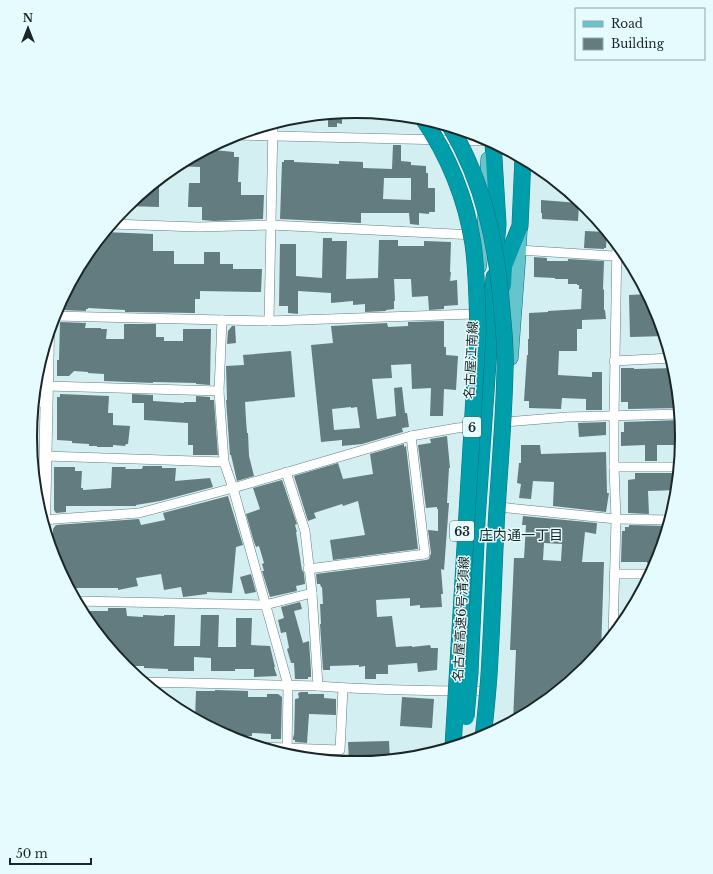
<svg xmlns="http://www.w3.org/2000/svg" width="713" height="874" font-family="'Libre Baskerville','Noto Sans JP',serif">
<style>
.building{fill:#637c7f;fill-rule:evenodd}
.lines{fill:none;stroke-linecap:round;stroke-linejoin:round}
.street-casing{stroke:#657e81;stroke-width:10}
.secondary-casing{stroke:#657e81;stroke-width:13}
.primary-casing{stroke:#0a737d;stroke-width:15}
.highway-casing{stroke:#0a737d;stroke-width:17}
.street{stroke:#fff;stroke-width:9}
.secondary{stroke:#fff;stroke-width:12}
.primary{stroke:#66c4cd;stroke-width:14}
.highway{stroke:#009dab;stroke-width:16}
.highway-bridge-casing{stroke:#0a737d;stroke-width:17;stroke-linecap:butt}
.highway-bridge{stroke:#009dab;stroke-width:16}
.labels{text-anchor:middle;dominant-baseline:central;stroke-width:3;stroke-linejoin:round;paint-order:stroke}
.shield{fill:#e5fbfe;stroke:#586668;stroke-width:1}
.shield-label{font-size:12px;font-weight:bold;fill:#1c2627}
.street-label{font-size:13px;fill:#1c2627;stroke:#e5fbfe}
.neighbourhood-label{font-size:14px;fill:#1c2627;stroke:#e5fbfe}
.rim{fill:none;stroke:#1c2627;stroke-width:2}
</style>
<rect width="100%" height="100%" fill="#d3eff2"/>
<g class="building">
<polygon points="342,112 342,124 337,123 337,127 328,127 328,113"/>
<path d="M393 145H401V161L411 162V165L426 166V173H428V188H435V212H429V214L419 213V225L410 224 409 213H361V223L280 219 282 162H284V160H294V162L339 164V161L363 162V168L392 169ZM384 178H411V200L383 199Z"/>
<polygon points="212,146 212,150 224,151 234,152 234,157 239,157 238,182 241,182 241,195 264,195 263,219 214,221 202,220 202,207 188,207 189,183 200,183 200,167 174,166"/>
<polygon points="150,186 159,186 159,207 126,206"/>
<polygon points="541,200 579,203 578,221 542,219 542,213 541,213"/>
<polygon points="585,231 607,232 606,248 604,248 604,249 584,248"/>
<polygon points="104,232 153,234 153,251 174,251 174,264 204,264 204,252 220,252 220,264 233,264 233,269 262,269 261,292 200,291 200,299 195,299 195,313 125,312 125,310 88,308 88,309 86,309 86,311 61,310 61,301 85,255"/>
<polygon points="323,238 332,238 332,241 347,241 346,279 378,278 379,240 398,240 398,246 424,246 424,241 451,242 450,272 451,272 450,281 457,280 458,305 444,306 444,309 429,310 428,296 412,297 411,279 394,279 395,301 394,301 394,309 386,310 386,311 365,312 365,304 353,305 353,301 331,303 331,293 298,291 298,314 288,313 288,306 279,306 280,244 296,244 296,276 322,278"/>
<polygon points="534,257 547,258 547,261 568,261 568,259 604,261 603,289 604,290 604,310 605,310 606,319 582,320 582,329 577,329 577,351 559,351 558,375 592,377 592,372 602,372 602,410 586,410 586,399 562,398 561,409 529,408 529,401 524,401 527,355 528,355 528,339 529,339 529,313 548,312 548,311 581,309 582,289 579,289 579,285 577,285 577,284 568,284 568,279 555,279 555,278 534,277"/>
<polygon points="649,294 658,312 665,336 630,337 629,295"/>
<path d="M444 321V347H446V355L458 356 456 390 444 389 443 416H430L431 388 412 389 411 364 391 365 392 378 372 379 377 419 396 416 394 388 402 387 405 413H407L409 427 402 428 403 432 362 444 342 446V440L321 442 311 345 333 343 331 326 387 323 388 327 408 326V322ZM351 407V408L357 407 360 428 334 430 332 409Z"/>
<polygon points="60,322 86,323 85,328 101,328 101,329 107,329 106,339 124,339 124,324 156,324 156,337 164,337 164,341 183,341 183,329 211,329 210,385 196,384 196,383 153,382 153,383 104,381 104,374 88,373 88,372 74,371 69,376 57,376 57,360 59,360"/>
<polygon points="232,326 235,326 236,343 227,344 228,331"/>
<polygon points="291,351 295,397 245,402 246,420 247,433 248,433 249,456 254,476 237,481 231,455 230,455 226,400 227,400 226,366 244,365 243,355"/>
<polygon points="621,368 634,368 634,369 675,368 677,374 680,408 628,409 628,402 621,402"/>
<polygon points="60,394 109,396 108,413 113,413 113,425 130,426 128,444 126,444 125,446 113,445 113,447 97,447 97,446 89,446 89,444 72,443 72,441 57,440 57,397 60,397"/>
<polygon points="132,394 153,395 153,401 184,403 184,402 196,402 196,396 210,397 210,400 214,400 218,455 193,455 193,445 188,445 188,423 144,420 144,403 132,403"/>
<polygon points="680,420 680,431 682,431 683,437 682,445 657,445 657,461 645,461 645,445 621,446 621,432 624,432 624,422"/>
<polygon points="606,422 606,435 579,437 578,423"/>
<polygon points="447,436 450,468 449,468 447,503 449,503 444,570 441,569 443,594 441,594 442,607 420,608 420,605 410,606 410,598 376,600 377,617 392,616 396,647 412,646 412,647 430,645 431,648 438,648 437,670 418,672 417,663 388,665 388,674 376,674 376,679 365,679 365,666 359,667 359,665 330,666 330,670 323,670 320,624 321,624 320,604 323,604 322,587 321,587 320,584 317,584 316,574 426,560 429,559 431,553 428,530 438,531 438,509 437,509 437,507 426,508 418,445 431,443 430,439"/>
<polygon points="404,444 404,447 406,446 418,549 333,560 330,540 365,535 358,501 343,506 342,504 314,513 316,518 308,521 294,476 338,463 343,479 373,474 370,454"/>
<polygon points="521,445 540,445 541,454 606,452 607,493 609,493 606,512 553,506 554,482 533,481 531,499 519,498 521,484 517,483 519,463 521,463"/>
<polygon points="143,466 162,466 162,468 176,468 175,481 210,478 213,487 160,501 136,505 136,506 66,506 66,512 56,513 54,510 54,467 75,467 75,471 82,471 81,488 83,488 83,490 111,488 112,467 126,467 125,469 142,469"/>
<polygon points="635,473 679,473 678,490 648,491 649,514 628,513 628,480 635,479"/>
<polygon points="282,480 297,524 295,525 297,532 296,532 302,570 304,573 305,584 296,586 297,591 270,597 262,571 264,571 262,564 264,563 259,546 256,547 254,542 246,514 260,509 253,488"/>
<polygon points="228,496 243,545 236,547 232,593 207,592 207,594 183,597 181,587 164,590 161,574 136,578 138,586 118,590 118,588 69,588 55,562 52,553 52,540 53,540 53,529 56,525 139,519 141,525 165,520 163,513"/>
<path d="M523 516 597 523 596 534 585 532 582 562H604L601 652 587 668 538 709 513 722 516 650H510L514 558H524L526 525H522ZM544 543 562 544 561 561 543 560Z"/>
<polygon points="629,525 669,526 658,563 647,563 647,562 621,562 622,531 625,531 625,527 629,527"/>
<polygon points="251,574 256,592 245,594 240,577"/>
<polygon points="300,602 302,609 294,611 303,643 309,641 311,671 311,677 308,677 308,679 295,679 294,663 291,663 287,649 289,648 286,632 281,633 278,620 284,618 281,607"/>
<polygon points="108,608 126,608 127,616 143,617 143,615 164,616 164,615 175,615 174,646 200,646 201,615 219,615 218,647 236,647 236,618 252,618 251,645 270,646 275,667 274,667 277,676 254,677 254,669 235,669 235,671 211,671 211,658 194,657 194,671 168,671 168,669 144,668 144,666 124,666 85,618 81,611 108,611"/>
<polygon points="215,690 248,691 248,697 267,697 267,694 278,694 282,697 281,739 271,739 271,734 252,733 252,736 244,736 244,742 234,739 234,731 217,731 195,719 196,691 215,691"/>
<polygon points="301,692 308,692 308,694 324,694 324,698 336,699 336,715 309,714 307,743 295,742 295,740 293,740 293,734 294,738 295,699 299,698 298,693"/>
<polygon points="402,697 434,699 432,728 400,726"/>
<polygon points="389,741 390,760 356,764 349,763 348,742"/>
<polygon points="293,754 307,755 307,759 293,757"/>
</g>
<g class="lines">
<defs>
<g id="street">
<polyline points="233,135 489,141"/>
<polyline points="111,224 198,227 270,225 475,235"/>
<polyline points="519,250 629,257"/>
<polyline points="54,316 269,321 473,314"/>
<polyline points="222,320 219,391 224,462 233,488 288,685 287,755"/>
<polyline points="269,321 273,123"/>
<polyline points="614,361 672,358"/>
<polyline points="47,386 219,391"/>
<polyline points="33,402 47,402"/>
<polyline points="506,422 567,417 681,414"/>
<polyline points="45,456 224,462"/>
<polyline points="614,467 680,467"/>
<polyline points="286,472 305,531 312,593 318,686"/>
<polyline points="35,487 44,487"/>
<polyline points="499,507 616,519 671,520"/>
<polyline points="42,520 139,513 233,488 411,436 457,428 467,427"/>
<polyline points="308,569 425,554 411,436"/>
<polyline points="614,574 652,574"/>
<polyline points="76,601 265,605 312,593"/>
<polyline points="613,637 616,519 614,467 614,416 617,242"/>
<path d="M143 682 318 686C373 690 430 691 486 691"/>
<polyline points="260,747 340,750 343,688"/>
</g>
<polyline id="secondary" points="44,525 48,334"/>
<g id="primary">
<polyline points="479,267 484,235 488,159"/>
<polyline points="511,358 519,250 520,229"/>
</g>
<g id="highway">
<polyline points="493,142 498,224 496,248"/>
<polyline points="503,285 504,266 520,226 523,157"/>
<polyline points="470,672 477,520 494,277"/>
</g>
</defs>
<use href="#street" class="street-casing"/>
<use href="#secondary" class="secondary-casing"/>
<use href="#primary" class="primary-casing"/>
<use href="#highway" class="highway-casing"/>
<use href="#street" class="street"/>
<use href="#secondary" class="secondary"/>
<use href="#primary" class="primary"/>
<use href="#highway" class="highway"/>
<defs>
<g id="highway-bridge">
<path d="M422 117C448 155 466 199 473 244 477 272 477 302 478 330L453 747"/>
<path d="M450 126C484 183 497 245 502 311 504 330 506 350 505 370 504 417 500 463 497 510 494 559 493 608 490 657 489 684 486 711 483 738"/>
<polyline points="466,717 470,672"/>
</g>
</defs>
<use href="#highway-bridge" class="highway-bridge-casing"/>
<use href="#highway-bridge" class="highway-bridge"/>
</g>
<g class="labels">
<g class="shield">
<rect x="463" y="417" width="18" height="20" rx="3"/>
<rect x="450" y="521" width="24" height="20" rx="3"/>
</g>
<g class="shield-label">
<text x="472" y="427">6</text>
<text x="462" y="531">63</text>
</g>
<g class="street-label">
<text transform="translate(471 360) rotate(-87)">名古屋江南線</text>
<text transform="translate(461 619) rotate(-87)">名古屋高速6号清須線</text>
</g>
<g class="neighbourhood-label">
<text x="521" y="535">庄内通一丁目</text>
</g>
</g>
<path d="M0 0H713V874H0ZM37 437a319 319 0 1 1 638 0a319 319 0 1 1-638 0Z" fill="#e5fbfe" fill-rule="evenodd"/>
<path class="rim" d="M37 437a319 319 0 1 1 638 0a319 319 0 1 1-638 0Z"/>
<rect x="575" y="8" width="130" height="52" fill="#e5fbfe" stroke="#95a6a8"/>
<rect x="583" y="21" width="20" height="6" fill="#66c4cd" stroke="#95a6a8"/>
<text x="611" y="28" font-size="12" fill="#1c2627">Road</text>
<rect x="583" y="38" width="20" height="12" fill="#637c7f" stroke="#95a6a8"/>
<text x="611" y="48" font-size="12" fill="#1c2627">Building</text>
<g transform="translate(28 28)" stroke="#e5fbfe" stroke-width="3" paint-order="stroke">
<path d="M0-3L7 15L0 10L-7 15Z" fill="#1c2627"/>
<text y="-6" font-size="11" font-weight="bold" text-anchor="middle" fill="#1c2627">N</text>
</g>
<path d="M10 858v6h81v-6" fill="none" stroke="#1c2627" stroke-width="2"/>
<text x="16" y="858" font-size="12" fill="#1c2627" stroke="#e5fbfe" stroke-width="3" paint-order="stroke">50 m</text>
</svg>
